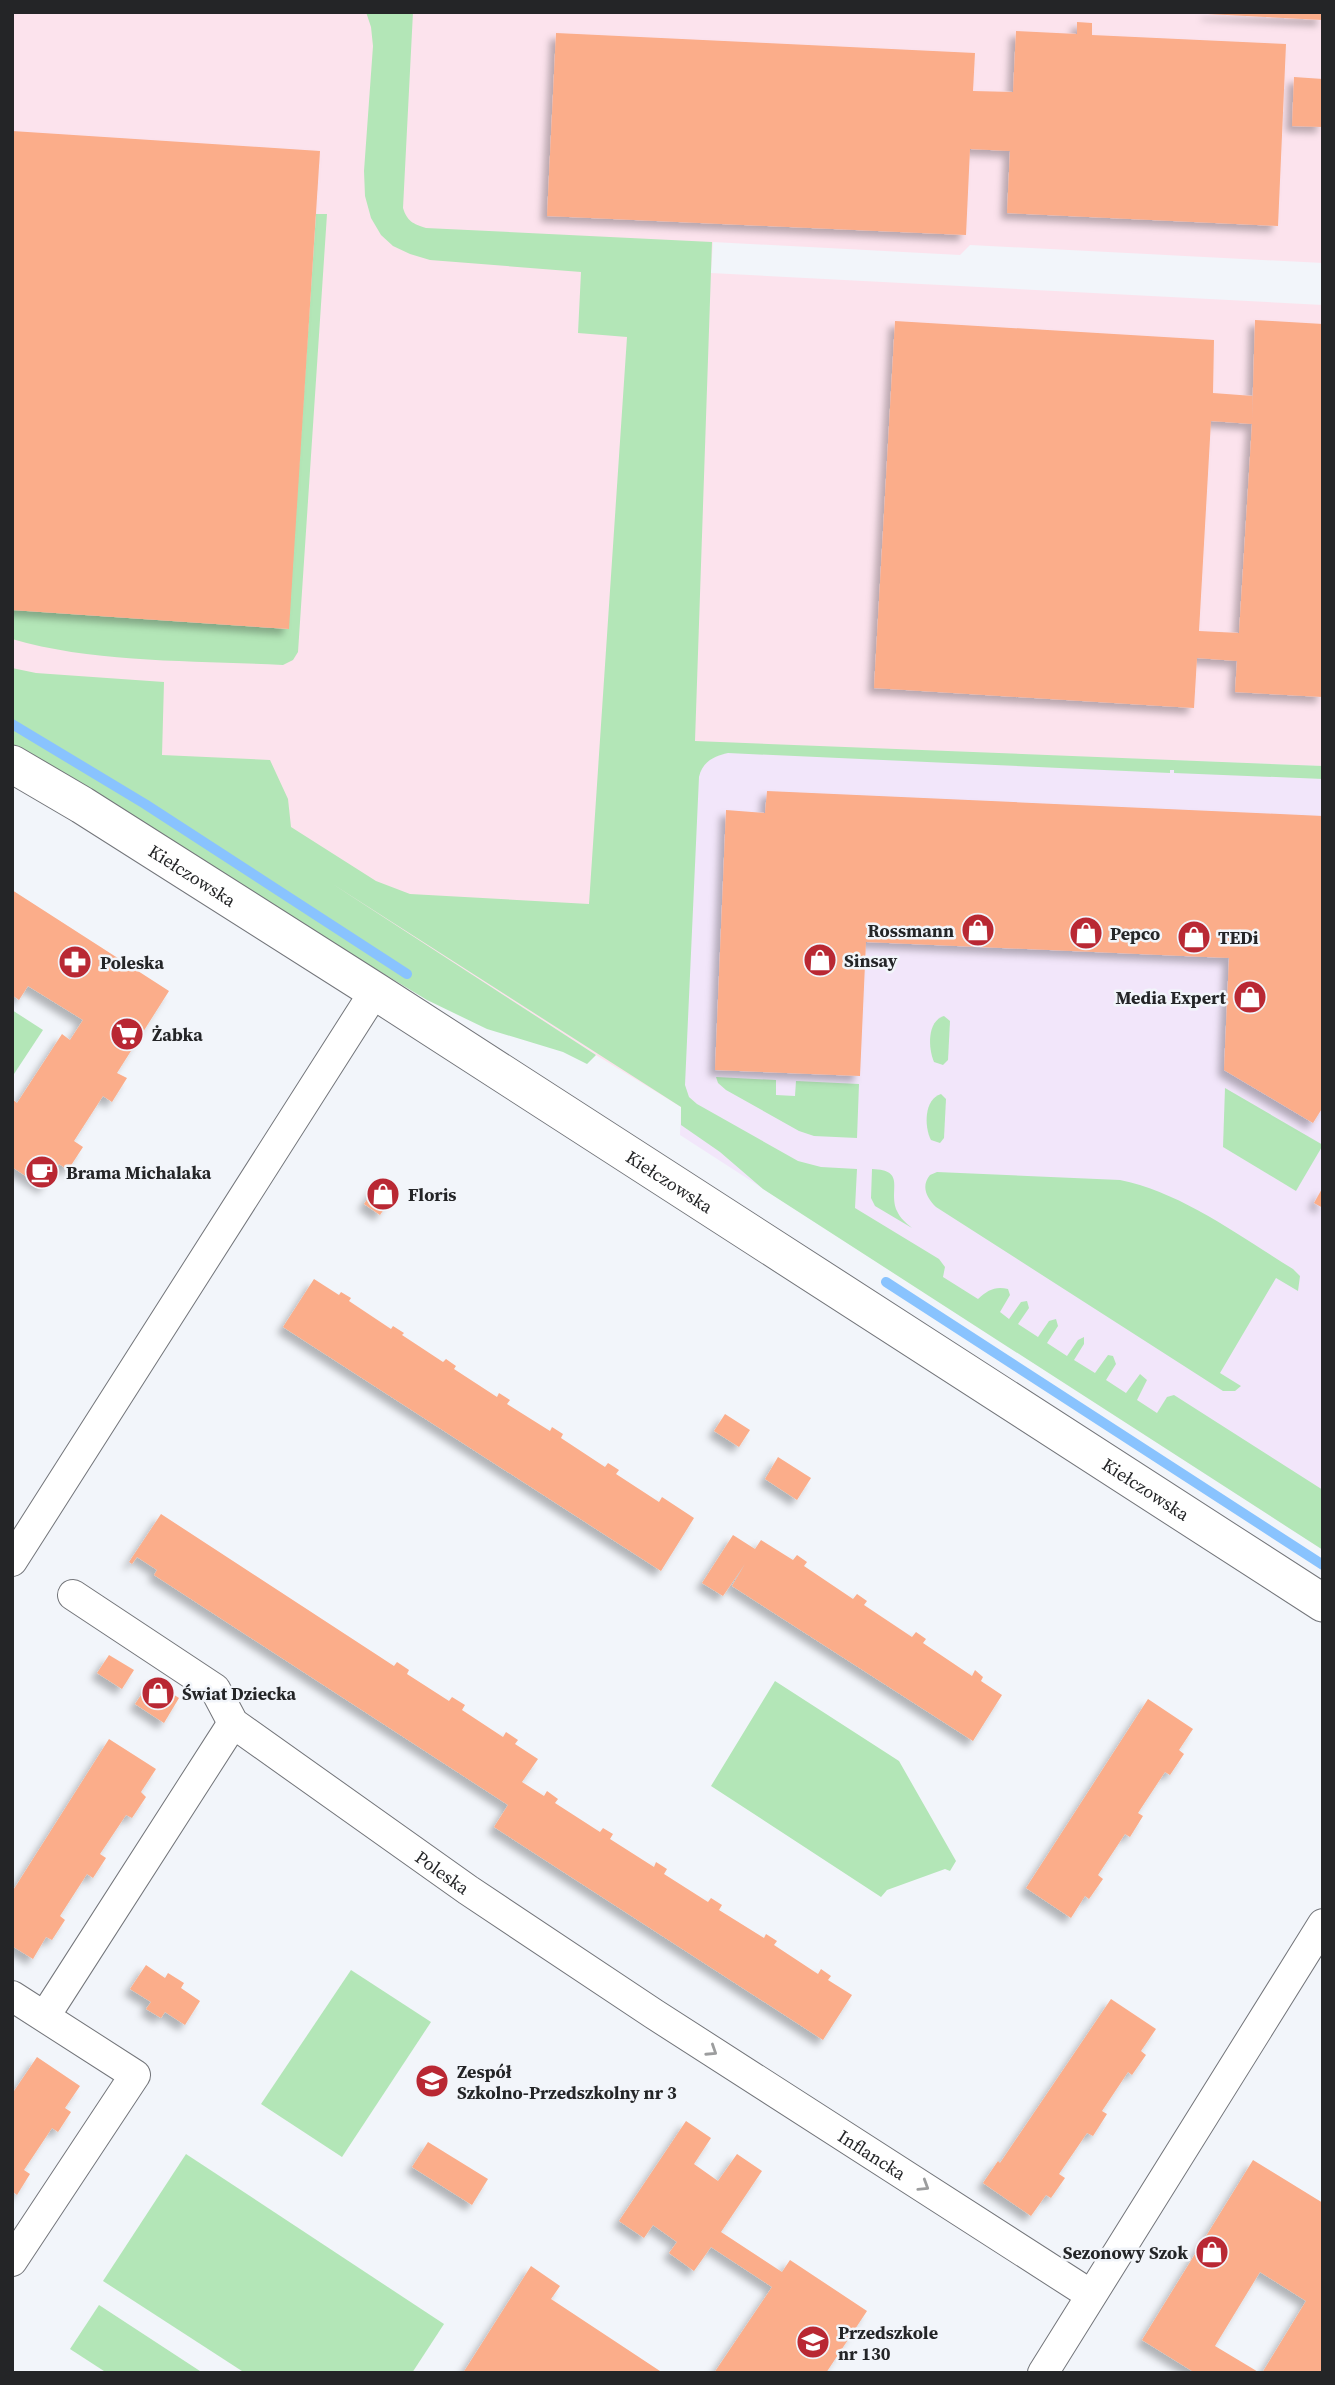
<svg xmlns="http://www.w3.org/2000/svg" width="1335" height="2385" font-family="'Source Serif 4',serif">
<style>
.commercial{fill:#f2e6fa}
.industrial{fill:#fce3ed}
.green{fill:#b3e6b7}
.lines{fill:none;stroke-linecap:round;stroke-linejoin:round}
.stream{stroke:#89c3fe;stroke-width:10}
.building{fill:#fbad8a;fill-rule:evenodd;filter:url(#shadow)}
.minor-casing{stroke:#73757a;stroke-width:32}
.tertiary-casing{stroke:#73757a;stroke-width:39}
.minor{stroke:#fff;stroke-width:30}
.tertiary{stroke:#fff;stroke-width:37}
.oneway{stroke:#9c9d9e}
.labels{text-anchor:middle;dominant-baseline:central;stroke-width:5;stroke-linejoin:round;paint-order:stroke}
.street-label{font-size:18px;fill:#242527;stroke:#f2f5fa}
.poi-label{font-size:18px;font-weight:bold;fill:#242527;stroke:#f2f5fa;text-anchor:start}
</style>
<defs>
<filter id="shadow"><feDropShadow dx="-6" dy="6" stdDeviation="3.5" flood-color="#0004"/></filter>
</defs>
<rect width="100%" height="100%" fill="#f2f5fa"/>
<polygon class="commercial" points="695,741 1323,766 1323,1550 680,1135"/>
<polygon class="industrial" points="12,12 1323,12 1323,263 970,245 960,255 713,242 711,273 1323,305 1323,766 695,742 681,1107 596,1055 58,708 12,685"/>
<g class="green">
<path d="M366 12H413L403 208C407 221 413 224 426 228L712 242 695 741 1323 766V779L1174 773V770H1170V773L728 753C714 756 702 762 699 777L685 1085 689 1097 697 1104 798 1161 821 1167 857 1169 855 1208 939 1259 945 1267 943 1277 978 1299C988 1290 995 1286 1008 1289L1010 1295 1000 1312 1009 1319 1021 1302 1027 1301 1029 1308 1018 1324 1038 1337 1049 1321 1056 1319 1058 1326 1047 1343 1067 1356 1078 1340 1084 1337V1344L1074 1360 1095 1373 1108 1355 1113 1356 1116 1364 1106 1380 1126 1393 1140 1374 1147 1380 1137 1400 1157 1413 1167 1397 1174 1395 1323 1490V1550L763 1189 720 1152 681 1125V1107L331 883 596 1055 587 1064 563 1052 487 1029 427 1000 229 880 110 801 12 744V668L36 673 164 682 162 755 270 760 288 799 291 827 376 881 410 894 589 904 627 337 578 333 581 272 430 260 410 254 393 246 381 235 371 218 365 196 364 171 373 46 371 27Z"/>
<path d="M316 214H327L298 652 293 660 283 665C194 660 98 664 12 639V610L288 629Z"/>
<polygon points="12,1010 43,1030 12,1077"/>
<path d="M944 1016 950 1021 948 1060 943 1065 934 1062C928 1048 927 1021 944 1016Z"/>
<polygon points="716,1077 776,1080 776,1095 795,1096 796,1081 859,1084 857,1138 814,1136 799,1131 726,1090 718,1083"/>
<polygon points="1225,1088 1323,1145 1296,1191 1223,1147"/>
<path d="M941 1094 946 1099 944 1138 940 1143 931 1140C924 1127 924 1099 941 1094Z"/>
<path d="M872 1169C907 1170 888 1190 897 1211 900 1218 906 1223 912 1228L875 1206 871 1198Z"/>
<path d="M937 1172 1120 1180C1181 1192 1241 1237 1293 1269L1300 1276 1298 1291 1276 1278 1220 1373 1241 1386 1235 1391H1223L936 1207C926 1197 921 1186 930 1175Z"/>
<polygon points="775,1681 899,1761 956,1861 950,1871 945,1869 887,1890 881,1897 711,1786"/>
<polygon points="351,1970 431,2022 342,2157 261,2104"/>
<polygon points="186,2154 444,2324 412,2373 245,2373 103,2281"/>
<polygon points="99,2305 203,2373 107,2373 70,2349"/>
</g>
<g class="lines">
<g class="stream">
<polyline points="12,724 145,804 407,974"/>
<polyline points="886,1282 1323,1565"/>
</g>
</g>
<g class="building">
<polygon points="1207,12 1323,12 1323,20 1207,14"/>
<polygon points="1077,22 1092,23 1092,35 1286,44 1278,226 1007,213 1010,151 970,149 966,235 547,216 556,33 975,53 973,91 1013,92 1016,31 1077,34"/>
<polygon points="1294,77 1323,79 1323,127 1292,126"/>
<polygon points="12,131 320,151 289,629 12,610"/>
<path d="M1255 320 1323 324V697L1235 692 1237 661 1197 658 1194 708 874 688 895 321 1214 340 1213 393 1253 396 1252 420ZM1211 421 1252 424 1239 633 1199 631Z"/>
<polygon points="767,791 1323,816 1323,1107 1313,1123 1224,1070 1229,958 866,942 860,1076 715,1070 726,810 765,813"/>
<polygon points="12,890 169,991 117,1073 127,1078 112,1102 103,1096 74,1141 83,1147 68,1170 59,1164 44,1188 12,1167 12,1099 17,1103 62,1034 70,1040 83,1020 28,986 19,1000 12,995"/>
<polygon points="380,1180 397,1190 380,1215 364,1204"/>
<polygon points="1323,1187 1323,1208 1314,1203"/>
<polygon points="314,1279 339,1295 341,1292 351,1298 349,1301 391,1329 393,1326 404,1333 402,1335 443,1362 446,1359 456,1366 454,1369 497,1397 499,1393 510,1400 507,1404 550,1431 552,1427 563,1434 561,1438 605,1467 608,1463 619,1470 616,1474 659,1502 662,1497 694,1518 661,1571 283,1327"/>
<polygon points="725,1414 750,1430 739,1447 714,1431"/>
<polygon points="778,1457 811,1478 797,1500 765,1479"/>
<polygon points="161,1514 394,1666 397,1662 409,1670 407,1674 449,1701 452,1697 465,1705 462,1710 503,1737 506,1732 518,1740 515,1744 538,1759 522,1782 544,1796 547,1791 558,1799 555,1803 600,1832 603,1828 613,1834 610,1839 654,1867 656,1862 667,1869 664,1874 708,1902 711,1898 722,1905 719,1910 764,1938 766,1934 777,1941 774,1945 818,1974 821,1969 831,1976 828,1980 852,1995 823,2040 494,1827 508,1805 154,1575 157,1570 137,1557 132,1564 129,1562"/>
<polygon points="733,1535 755,1549 761,1540 793,1560 797,1555 807,1562 804,1566 853,1599 857,1594 867,1601 864,1605 912,1637 916,1632 926,1639 923,1643 972,1676 975,1670 983,1677 981,1681 1002,1695 973,1741 732,1586 745,1564 723,1596 702,1583"/>
<polygon points="109,1655 134,1670 122,1689 97,1673"/>
<polygon points="151,1680 179,1698 164,1723 135,1704"/>
<polygon points="1148,1699 1193,1729 1179,1750 1184,1754 1170,1775 1165,1772 1138,1813 1143,1816 1130,1837 1125,1834 1098,1875 1103,1879 1089,1899 1085,1896 1071,1918 1026,1888"/>
<polygon points="109,1739 156,1769 141,1792 146,1797 132,1818 126,1815 100,1854 106,1858 93,1878 87,1874 60,1916 65,1920 52,1940 46,1937 33,1959 12,1946 12,1892"/>
<polygon points="146,1965 165,1978 168,1973 184,1983 181,1988 200,2001 185,2025 165,2012 161,2018 146,2009 151,2002 130,1989"/>
<polygon points="1111,1999 1156,2029 1141,2051 1146,2055 1132,2075 1128,2072 1102,2111 1107,2114 1093,2136 1087,2133 1059,2174 1065,2178 1051,2198 1046,2195 1031,2216 983,2183 998,2161 1000,2163"/>
<polygon points="37,2057 80,2086 65,2108 71,2112 58,2132 52,2128 24,2170 30,2174 17,2195 12,2191 12,2094"/>
<polygon points="686,2121 711,2138 694,2164 718,2181 737,2154 762,2171 721,2232 782,2272 790,2260 867,2311 826,2373 714,2373 772,2287 711,2247 694,2271 669,2253 677,2242 653,2225 644,2238 619,2221"/>
<polygon points="428,2142 488,2179 472,2205 412,2167"/>
<polygon points="1253,2160 1323,2203 1323,2373 1262,2373 1306,2301 1260,2272 1215,2346 1260,2373 1191,2373 1192,2371 1142,2340"/>
<polygon points="531,2266 560,2286 551,2299 663,2373 463,2373"/>
</g>
<g class="lines">
<defs>
<g id="minor">
<polyline points="12,1561 375,991"/>
<path id="s1" d="M73 1595 215 1689 233 1723 468 1890 654 2014 1091 2295"/>
<polyline points="12,1996 135,2075 12,2261"/>
<polyline points="45,2016 233,1723"/>
<polyline points="1043,2373 1323,1924"/>
</g>
<g id="tertiary">
<path id="s2" d="M12 764 82 805 375 991 1323 1603"/>
</g>
</defs>
<use href="#minor" class="minor-casing"/>
<use href="#tertiary" class="tertiary-casing"/>
<use href="#minor" class="minor"/>
<use href="#tertiary" class="tertiary"/>
</g>
<defs><path id="oneway-chevron" d="M-2-3.5L2.5 0L-2 3.5" fill="none" stroke-width="1.6" stroke-linecap="round" stroke-linejoin="round" transform="scale(1.75)"/></defs>
<g class="oneway">
<use href="#oneway-chevron" transform="translate(712 2051) rotate(33)"/>
<use href="#oneway-chevron" transform="translate(924 2186) rotate(32)"/>
</g>
<defs>
<symbol id="shop-disc" viewBox="-11 -11 22 22"><circle r="9.5" fill="#b92833" stroke="#f2f5fa"/><path d="M-5-2.5h2.3a2.7 3.5 0 0 1 5.4 0H5L5.5 6h-11ZM-1.5-2.5h3a1.5 2.3 0 0 0-3 0Z" fill="#fff"/></symbol>
<symbol id="pharmacy-disc" viewBox="-11 -11 22 22"><circle r="9.5" fill="#b92833" stroke="#f2f5fa"/><path d="M-2-6h4v4h4v4h-4v4h-4v-4h-4v-4h4Z" fill="#fff"/></symbol>
<symbol id="supermarket-disc" viewBox="-11 -11 22 22"><circle r="9.5" fill="#b92833" stroke="#f2f5fa"/><path d="M-6-5.5h2.5l.6 2H6L4.5 2H-2.5L-4.4-4H-6ZM-1.5 3.2a1.3 1.3 0 1 0 .1 0ZM3 3.2a1.3 1.3 0 1 0 .1 0Z" fill="#fff"/></symbol>
<symbol id="cafe-disc" viewBox="-11 -11 22 22"><circle r="9.5" fill="#b92833" stroke="#f2f5fa"/><path d="M-5.5-4.5H6V0H3Q3 3.5 0 3.5H-2.5Q-5.5 3.5-5.5 0ZM3-3.2v2h1.7v-2ZM-6 4.5H4V6H-6Z" fill="#fff"/></symbol>
<symbol id="school-disc" viewBox="-11 -11 22 22"><circle r="9.5" fill="#b92833" stroke="#f2f5fa"/><path d="M0-5L7-2L0 1L-7-2ZM-4 1L0 2.5L4 1V4Q0 6-4 4Z" fill="#fff"/></symbol>
</defs>
<g fill-rule="evenodd">
<use href="#shop-disc" x="959" y="911" width="38" height="38"/>
<use href="#shop-disc" x="1067" y="914" width="38" height="38"/>
<use href="#shop-disc" x="1175" y="918" width="38" height="38"/>
<use href="#shop-disc" x="801" y="941" width="38" height="38"/>
<use href="#pharmacy-disc" x="56" y="943" width="38" height="38"/>
<use href="#shop-disc" x="1231" y="978" width="38" height="38"/>
<use href="#supermarket-disc" x="108" y="1015" width="38" height="38"/>
<use href="#cafe-disc" x="23" y="1153" width="38" height="38"/>
<use href="#shop-disc" x="364" y="1175" width="38" height="38"/>
<use href="#shop-disc" x="139" y="1674" width="38" height="38"/>
<use href="#school-disc" x="413" y="2062" width="38" height="38"/>
<use href="#shop-disc" x="1193" y="2233" width="38" height="38"/>
<use href="#school-disc" x="794" y="2323" width="38" height="38"/>
</g>
<g class="labels">
<g class="street-label">
<text stroke="none"><textPath href="#s2" startOffset="212">Kiełczowska</textPath></text>
<text stroke="none"><textPath href="#s2" startOffset="779">Kiełczowska</textPath></text>
<text stroke="none"><textPath href="#s2" startOffset="1346">Kiełczowska</textPath></text>
<text stroke="none"><textPath href="#s1" startOffset="466">Poleska</textPath></text>
<text stroke="none"><textPath href="#s1" startOffset="980">Inflancka</textPath></text>
</g>
<g class="poi-label">
<text x="954" y="930" text-anchor="end">Rossmann</text>
<text x="1110" y="933">Pepco</text>
<text x="1218" y="937">TEDi</text>
<text x="844" y="960">Sinsay</text>
<text x="100" y="962">Poleska</text>
<text x="1226" y="997" text-anchor="end">Media Expert</text>
<text x="152" y="1034">Żabka</text>
<text x="66" y="1172">Brama Michalaka</text>
<text x="408" y="1194">Floris</text>
<text x="182" y="1693">Świat Dziecka</text>
<text x="457" y="2071">Zespół<tspan x="457" dy="21">Szkolno-Przedszkolny nr 3</tspan></text>
<text x="1188" y="2252" text-anchor="end">Sezonowy Szok</text>
<text x="838" y="2332">Przedszkole<tspan x="838" dy="21">nr 130</tspan></text>
</g>
</g>
<rect width="1335" height="2385" fill="none" stroke="#242527" stroke-width="28"/>
</svg>
